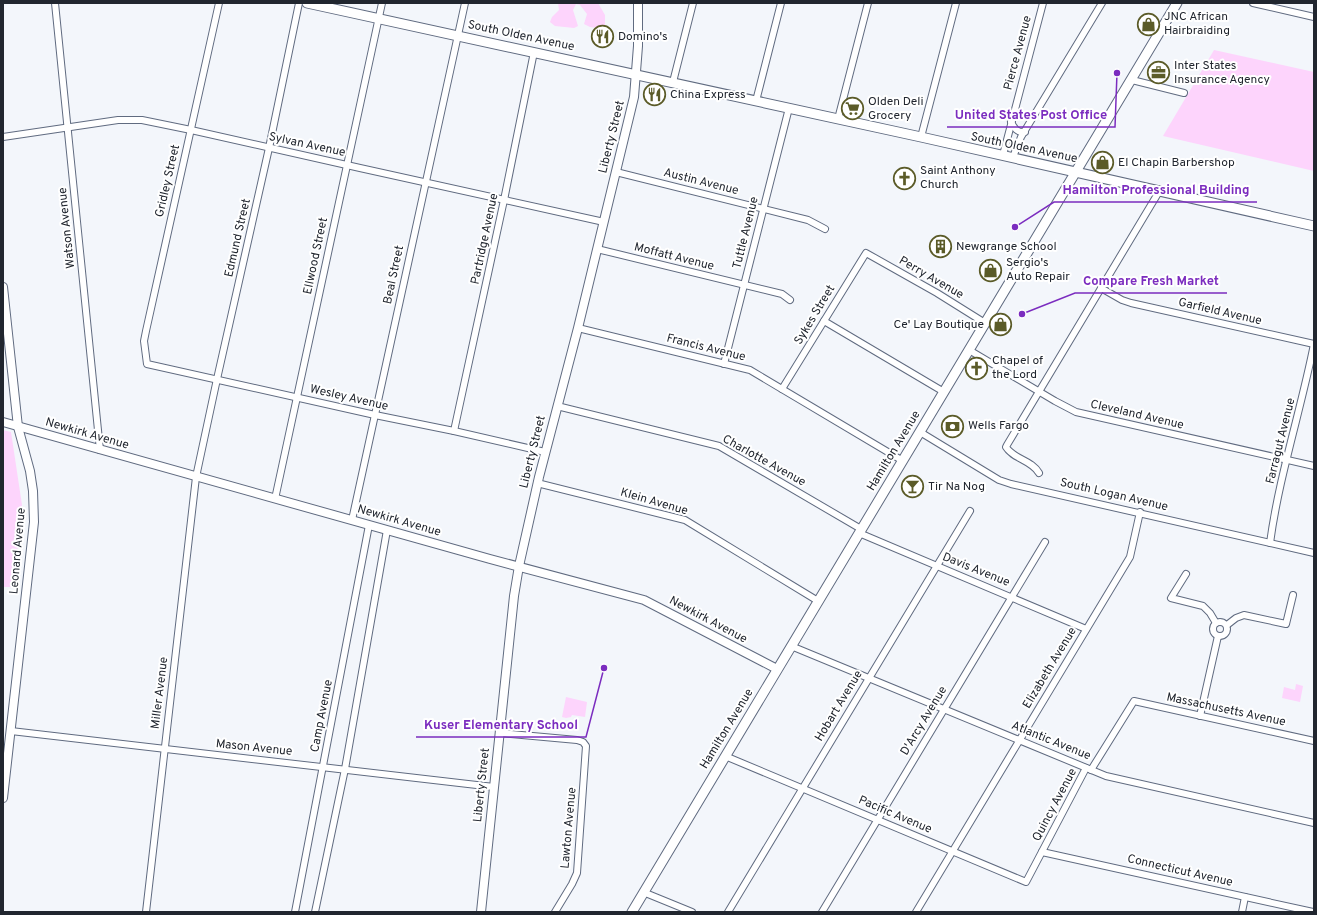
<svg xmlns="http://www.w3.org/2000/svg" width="1317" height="915" font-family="Overpass,sans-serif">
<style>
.green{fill:#fdd4fc}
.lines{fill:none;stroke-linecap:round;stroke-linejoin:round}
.minor-casing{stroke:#606b80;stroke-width:8}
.tertiary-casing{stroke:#606b80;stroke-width:10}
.secondary-casing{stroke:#606b80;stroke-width:11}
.minor{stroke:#fff;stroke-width:6}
.tertiary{stroke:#fff;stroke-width:8}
.secondary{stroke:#fff;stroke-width:9}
.labels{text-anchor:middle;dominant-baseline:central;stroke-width:4;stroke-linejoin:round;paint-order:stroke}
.poi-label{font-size:12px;fill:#21262f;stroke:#fff;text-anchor:start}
.street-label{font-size:12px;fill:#21262f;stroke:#fff}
.leader{fill:none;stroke:#7b2cbf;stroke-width:1.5}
.callout-dot{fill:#7b2cbf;stroke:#fff;stroke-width:1.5}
.callout-label{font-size:13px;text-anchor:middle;font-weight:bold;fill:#7b2cbf;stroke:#fff;stroke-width:4;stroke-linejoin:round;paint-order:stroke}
</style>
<rect width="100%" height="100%" fill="#f3f6fb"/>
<g class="green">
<polygon points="558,3 598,3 605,15 605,29 590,27 584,24 587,14 580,5 576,4 573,10 578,26 574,28 555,26 550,22 552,17 559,10"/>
<polygon points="1214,50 1314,72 1314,171 1163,136"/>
<polygon points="3,430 11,432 22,505 14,587 3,587"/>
<polygon points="1296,684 1303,686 1300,702 1282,698 1284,687 1295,690"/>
<polygon points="566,697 587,702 585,717 572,715 571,717 566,718 562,717"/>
</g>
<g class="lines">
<defs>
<g id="minor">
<polyline points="55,3 100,450"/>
<polyline points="219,3 146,331 144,341 147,364 375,415 454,431 545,452"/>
<polyline points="1253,3 1314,17"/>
<polyline points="1132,80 1184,93"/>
<polyline points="673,82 693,3"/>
<polyline points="756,101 781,3"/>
<polyline points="838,119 868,3"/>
<path d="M1011 122C1014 128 1017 133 1025 132"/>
<polyline points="3,137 118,120 142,120 191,130 360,168 604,222"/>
<polyline points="921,137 956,3"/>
<polyline points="1003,155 1043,3"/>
<polyline points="1013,157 1021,137 1102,3"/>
<polyline points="616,172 808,220 825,229"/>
<polyline points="597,249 782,294 790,300"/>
<polyline points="1101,288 1122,300 1131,303 1314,344"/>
<polyline points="824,321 944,392"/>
<polyline points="578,328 750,370 903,461"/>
<polyline points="969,350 1055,401 1076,412 1314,466"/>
<polyline points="724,364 789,108"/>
<polyline points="782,389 866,253 937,293 985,323"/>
<polyline points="557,406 719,446 861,529"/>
<polyline points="454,431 504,200 534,52"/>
<polyline points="920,432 999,480 1011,484 1314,553"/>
<path d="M1039 473C1032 460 1013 459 1006 447L1007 445 1160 190"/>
<polyline points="537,483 685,520 818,601"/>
<polyline points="275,499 382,3"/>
<polyline points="352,520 465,3"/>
<polyline points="859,533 1086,629"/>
<path d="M1270 543C1279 476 1301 410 1314 344"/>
<polyline points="1186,574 1171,598 1203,606 1210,613 1216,623"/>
<circle cx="1220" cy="629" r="7"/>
<polyline points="1227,625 1236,618 1244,615 1286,624 1293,595"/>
<polyline points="791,646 1106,776 1314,823"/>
<polyline points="1200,716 1218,636"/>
<polyline points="11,731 494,787"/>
<polyline points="500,733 577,740 583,742 586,746 577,873 572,884 555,912"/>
<polyline points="725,756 1026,882 1086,768"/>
<polyline points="1091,770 1134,701 1314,741"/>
<polyline points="1042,852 1313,912"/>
<polyline points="643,892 692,912"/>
<polyline points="146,912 196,477 217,379 269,148 299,3"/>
<polyline points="295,912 369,525"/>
<polyline points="315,912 345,769 387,530"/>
<polyline points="728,912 970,511"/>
<polyline points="822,912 1045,542"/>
<polyline points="916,912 1130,557 1140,512"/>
<polyline points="1242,912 1245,897"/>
</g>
<g id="tertiary">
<polyline points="3,287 18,427 30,471 33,491 34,522 3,798"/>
<polyline points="3,422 490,559 644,600 777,669"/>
<polyline points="481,912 514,596 519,566 539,477 578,328 634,97 638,46 638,3"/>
</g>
<g id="secondary">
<polyline points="307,3 921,137 1314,226"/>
<polyline points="632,912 1177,3"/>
</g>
</defs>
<use href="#minor" class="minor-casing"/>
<use href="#tertiary" class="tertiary-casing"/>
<use href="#secondary" class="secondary-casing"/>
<use href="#minor" class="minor"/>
<use href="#tertiary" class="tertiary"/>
<use href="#secondary" class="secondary"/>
</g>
<defs>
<symbol id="shop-ring" viewBox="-11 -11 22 22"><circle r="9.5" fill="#fff" stroke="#5b5b28" stroke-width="1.5"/><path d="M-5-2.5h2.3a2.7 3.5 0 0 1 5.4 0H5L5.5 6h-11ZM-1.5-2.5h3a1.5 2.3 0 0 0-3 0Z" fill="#5b5b28"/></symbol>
<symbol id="restaurant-ring" viewBox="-11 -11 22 22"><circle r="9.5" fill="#fff" stroke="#5b5b28" stroke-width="1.5"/><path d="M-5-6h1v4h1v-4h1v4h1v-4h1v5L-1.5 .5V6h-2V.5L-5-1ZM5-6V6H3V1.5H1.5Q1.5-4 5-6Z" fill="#5b5b28"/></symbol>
<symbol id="office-ring" viewBox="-11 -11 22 22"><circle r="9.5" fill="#fff" stroke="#5b5b28" stroke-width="1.5"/><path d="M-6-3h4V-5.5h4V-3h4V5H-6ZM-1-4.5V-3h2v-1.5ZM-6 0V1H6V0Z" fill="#5b5b28"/></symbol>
<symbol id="supermarket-ring" viewBox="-11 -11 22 22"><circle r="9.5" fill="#fff" stroke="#5b5b28" stroke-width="1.5"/><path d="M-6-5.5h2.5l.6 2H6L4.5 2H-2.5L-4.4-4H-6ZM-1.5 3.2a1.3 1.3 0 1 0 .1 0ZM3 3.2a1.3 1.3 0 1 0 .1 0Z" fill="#5b5b28"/></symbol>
<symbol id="church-ring" viewBox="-11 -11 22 22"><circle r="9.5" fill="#fff" stroke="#5b5b28" stroke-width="1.5"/><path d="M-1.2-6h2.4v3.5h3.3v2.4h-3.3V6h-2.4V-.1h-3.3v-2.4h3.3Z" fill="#5b5b28"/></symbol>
<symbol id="building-ring" viewBox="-11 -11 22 22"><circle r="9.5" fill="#fff" stroke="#5b5b28" stroke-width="1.5"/><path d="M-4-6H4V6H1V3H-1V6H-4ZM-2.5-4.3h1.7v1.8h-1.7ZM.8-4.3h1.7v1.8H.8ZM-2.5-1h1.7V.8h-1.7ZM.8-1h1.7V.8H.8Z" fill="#5b5b28"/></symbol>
<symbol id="bank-ring" viewBox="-11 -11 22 22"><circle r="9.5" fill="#fff" stroke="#5b5b28" stroke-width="1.5"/><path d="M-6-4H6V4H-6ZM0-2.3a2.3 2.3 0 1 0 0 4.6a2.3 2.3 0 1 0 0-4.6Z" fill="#5b5b28"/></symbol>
<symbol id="bar-ring" viewBox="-11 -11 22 22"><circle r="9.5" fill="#fff" stroke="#5b5b28" stroke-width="1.5"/><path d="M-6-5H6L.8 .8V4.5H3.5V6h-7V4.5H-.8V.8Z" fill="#5b5b28"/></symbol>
</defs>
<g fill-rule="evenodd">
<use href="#shop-ring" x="1136" y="12" width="25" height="25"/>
<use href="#restaurant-ring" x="590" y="24" width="25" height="25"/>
<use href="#office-ring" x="1146" y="60" width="25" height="25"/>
<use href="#restaurant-ring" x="642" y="82" width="25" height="25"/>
<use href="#supermarket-ring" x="840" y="96" width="25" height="25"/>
<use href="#shop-ring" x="1090" y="150" width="25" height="25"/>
<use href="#church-ring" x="892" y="166" width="25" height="25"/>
<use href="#building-ring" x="928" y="234" width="25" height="25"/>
<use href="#shop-ring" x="978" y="258" width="25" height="25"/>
<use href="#shop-ring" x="988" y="312" width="25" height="25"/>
<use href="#church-ring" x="964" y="356" width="25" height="25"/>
<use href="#bank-ring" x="940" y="414" width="25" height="25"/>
<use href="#bar-ring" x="900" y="474" width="25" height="25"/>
</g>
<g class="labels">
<g class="poi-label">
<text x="1164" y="17">JNC African<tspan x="1164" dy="14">Hairbraiding</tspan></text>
<text x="618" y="37">Domino's</text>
<text x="1174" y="66">Inter States<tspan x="1174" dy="14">Insurance Agency</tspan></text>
<text x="670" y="95">China Express</text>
<text x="868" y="102">Olden Deli<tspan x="868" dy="14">Grocery</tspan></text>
<text x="1118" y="163">El Chapin Barbershop</text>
<text x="920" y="171">Saint Anthony<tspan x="920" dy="14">Church</tspan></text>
<text x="956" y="247">Newgrange School</text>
<text x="1006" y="263">Sergio's<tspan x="1006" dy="14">Auto Repair</tspan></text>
<text x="984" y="325" text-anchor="end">Ce' Lay Boutique</text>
<text x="992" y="361">Chapel of<tspan x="992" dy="14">the Lord</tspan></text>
<text x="968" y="426">Wells Fargo</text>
<text x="928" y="487">Tir Na Nog</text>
</g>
<g class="street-label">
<text transform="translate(521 36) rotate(12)">South Olden Avenue</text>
<text transform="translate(1018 53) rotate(-75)">Pierce Avenue</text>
<text transform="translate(612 137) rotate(-76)">Liberty Street</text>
<text transform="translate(307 145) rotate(12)">Sylvan Avenue</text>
<text transform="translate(1024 148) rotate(12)">South Olden Avenue</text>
<text transform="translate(168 181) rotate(-77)">Gridley Street</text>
<text transform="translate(701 182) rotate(14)">Austin Avenue</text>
<text transform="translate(67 228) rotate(-96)">Watson Avenue</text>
<text transform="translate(746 233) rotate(-76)">Tuttle Avenue</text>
<text transform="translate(238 238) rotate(-77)">Edmund Street</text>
<text transform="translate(485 239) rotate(-78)">Partridge Avenue</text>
<text transform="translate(316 256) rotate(-78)">Ellwood Street</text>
<text transform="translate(674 257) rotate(14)">Moffatt Avenue</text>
<text transform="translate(394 275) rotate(-78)">Beal Street</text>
<text transform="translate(931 278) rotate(30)">Perry Avenue</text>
<text transform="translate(1220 312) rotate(13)">Garfield Avenue</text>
<text transform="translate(815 315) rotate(-59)">Sykes Street</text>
<text transform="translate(706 348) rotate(14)">Francis Avenue</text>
<text transform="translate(349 398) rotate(13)">Wesley Avenue</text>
<text transform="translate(1137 415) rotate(13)">Cleveland Avenue</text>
<text transform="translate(87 434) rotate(16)">Newkirk Avenue</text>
<text transform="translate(1281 441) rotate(-76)">Farragut Avenue</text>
<text transform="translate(894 451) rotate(-59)">Hamilton Avenue</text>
<text transform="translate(533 452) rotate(-76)">Liberty Street</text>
<text transform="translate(764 461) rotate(29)">Charlotte Avenue</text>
<text transform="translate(1114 495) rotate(13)">South Logan Avenue</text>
<text transform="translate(654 502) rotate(16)">Klein Avenue</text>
<text transform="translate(399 521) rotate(16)">Newkirk Avenue</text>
<text transform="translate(18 551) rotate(-85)">Leonard Avenue</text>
<text transform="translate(976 570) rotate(22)">Davis Avenue</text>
<text transform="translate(708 620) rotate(28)">Newkirk Avenue</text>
<text transform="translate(1050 668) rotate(-59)">Elizabeth Avenue</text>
<text transform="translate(160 693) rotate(-83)">Miller Avenue</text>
<text transform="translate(839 706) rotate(-59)">Hobart Avenue</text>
<text transform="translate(1226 710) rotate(12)">Massachusetts Avenue</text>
<text transform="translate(322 716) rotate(-79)">Camp Avenue</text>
<text transform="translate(924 721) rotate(-59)">D'Arcy Avenue</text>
<text transform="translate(727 729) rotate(-59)">Hamilton Avenue</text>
<text transform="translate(1051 741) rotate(22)">Atlantic Avenue</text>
<text transform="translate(254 748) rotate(6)">Mason Avenue</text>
<text transform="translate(482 785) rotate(-84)">Liberty Street</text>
<text transform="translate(1055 805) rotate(-62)">Quincy Avenue</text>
<text transform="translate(895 815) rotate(23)">Pacific Avenue</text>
<text transform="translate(569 828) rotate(-85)">Lawton Avenue</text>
<text transform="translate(1180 871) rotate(13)">Connecticut Avenue</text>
</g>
</g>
<path class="leader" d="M1117 73L1115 127H947M1015 227L1054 202H1257M1022 314L1075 293H1227M604 668L586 737H416"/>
<g class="callout-dot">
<circle cx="1117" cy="73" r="4"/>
<circle cx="1015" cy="227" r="4"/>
<circle cx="1022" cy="314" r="4"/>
<circle cx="604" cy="668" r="4"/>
</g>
<g class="callout-label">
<text x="1031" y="119">United States Post Office</text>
<text x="1156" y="194">Hamilton Professional Building</text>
<text x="1151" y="285">Compare Fresh Market</text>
<text x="501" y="729">Kuser Elementary School</text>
</g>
<rect width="1317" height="915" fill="none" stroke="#21262f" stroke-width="8"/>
</svg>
